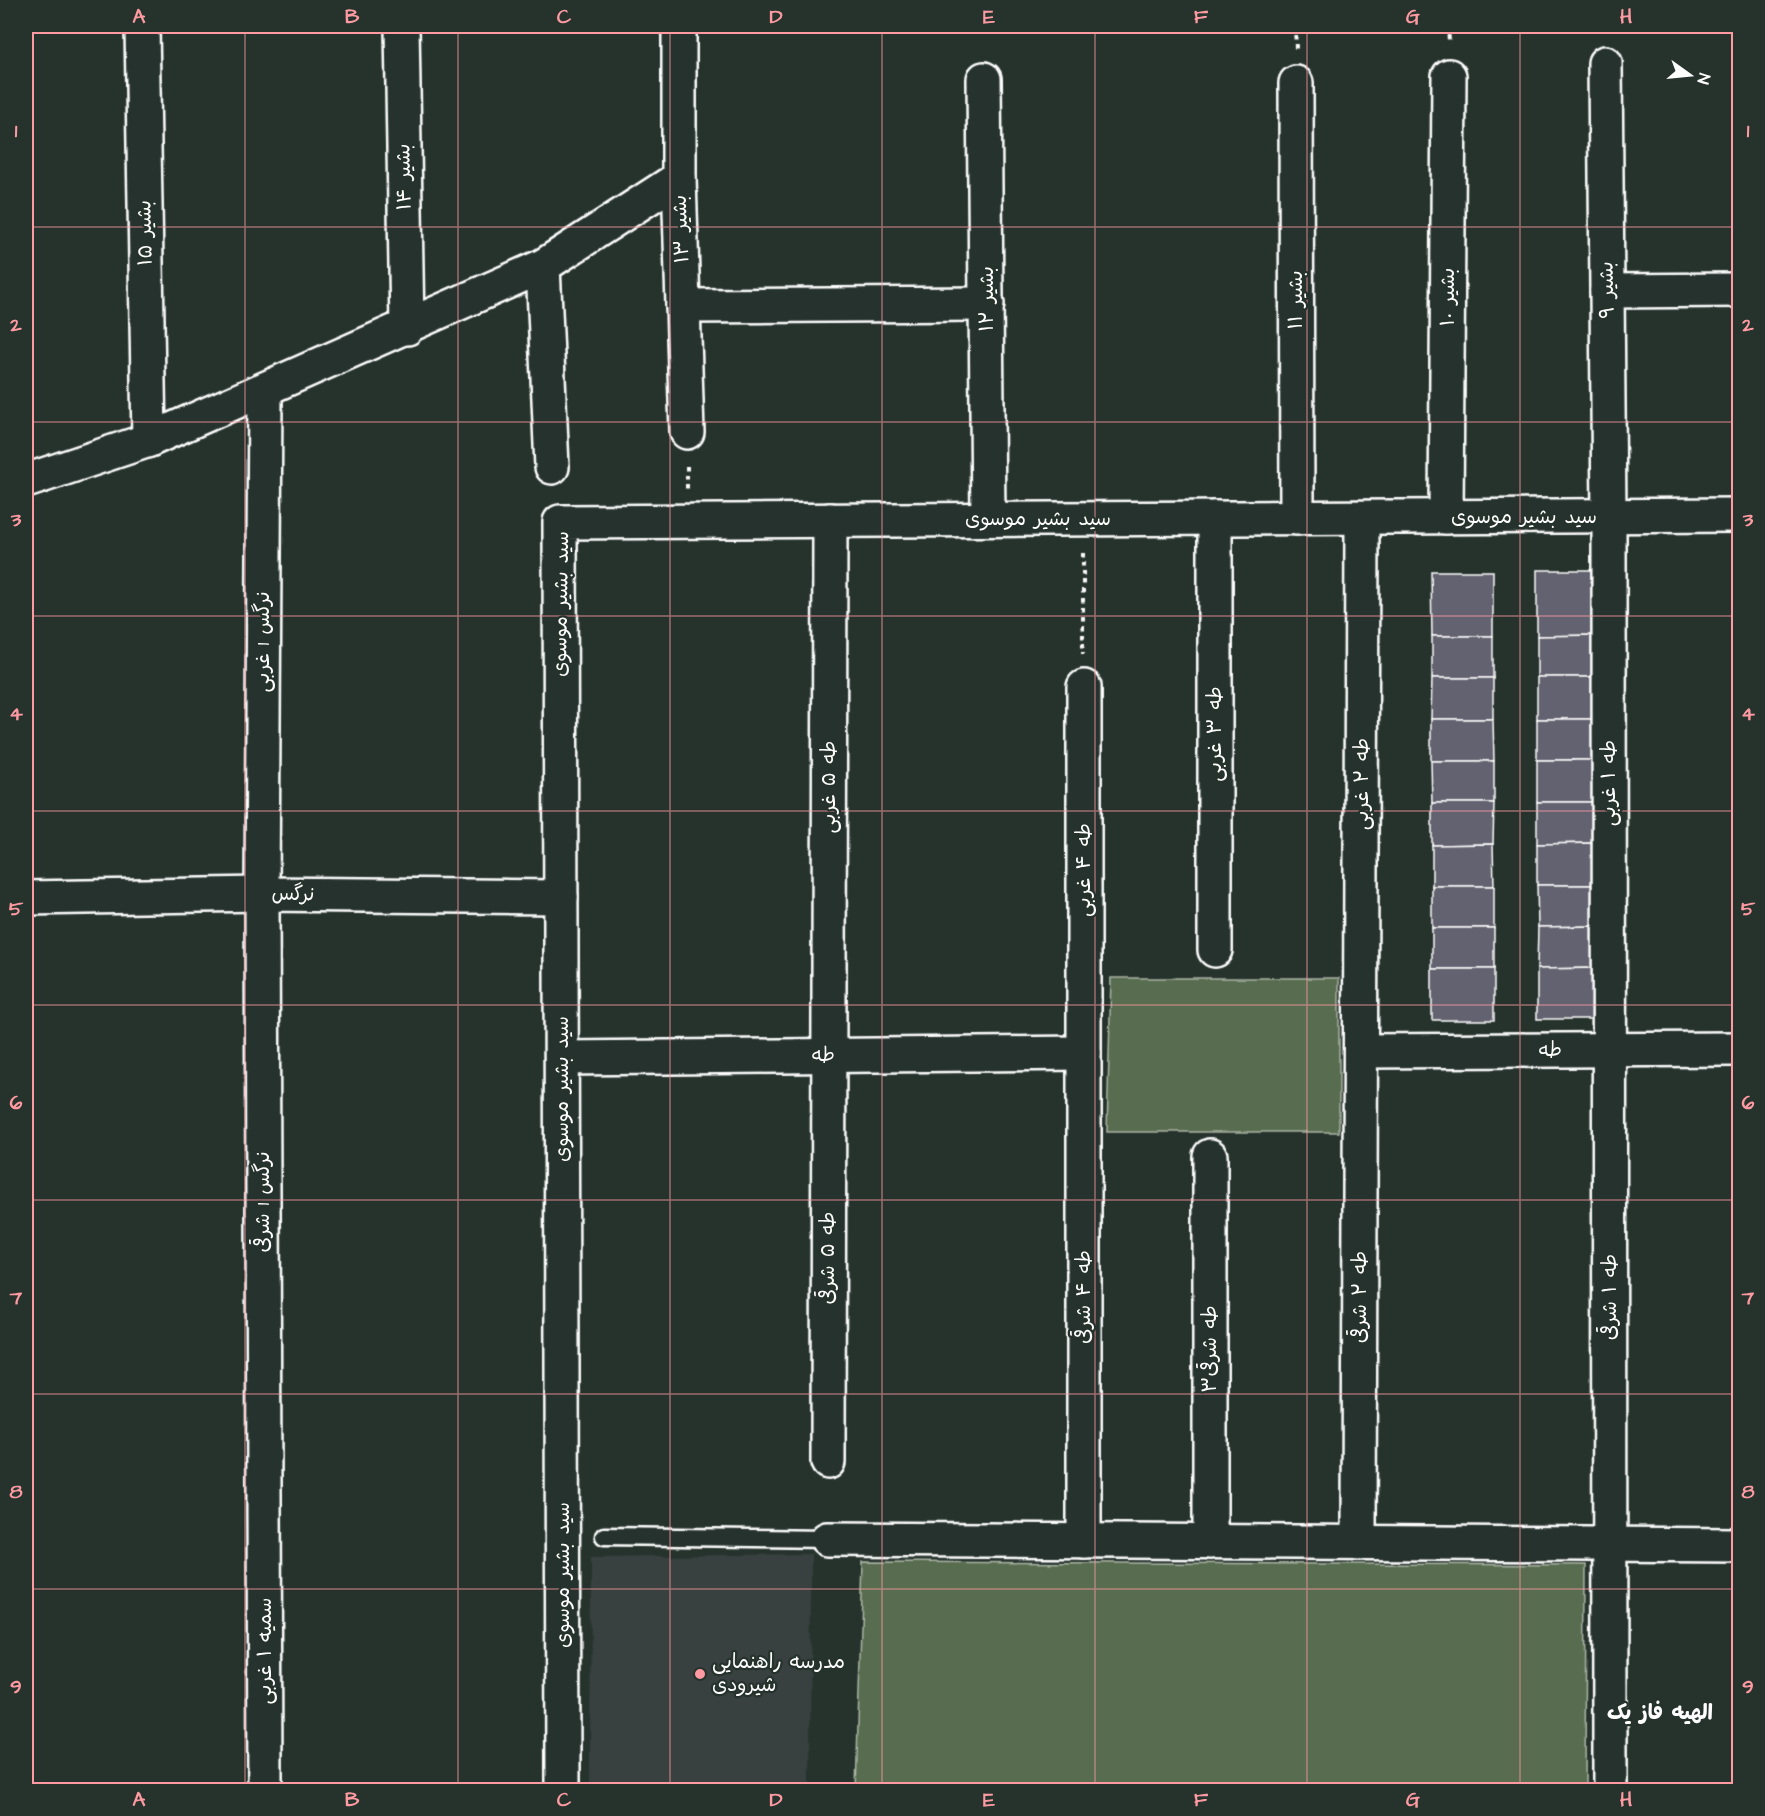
<svg xmlns="http://www.w3.org/2000/svg" width="1765" height="1816" font-family="'Architects Daughter','Playpen Sans Arabic',sans-serif">
<style>
.built{fill:#384141}
.green{fill:#596c4f;stroke:#acb6a7;stroke-width:1.5}
.building{fill:#63626f;stroke:#fff;stroke-width:1.5}
.lines{fill:none;stroke-linecap:round;stroke-linejoin:round}
.service-casing{stroke:#fff;stroke-width:21}
.minor-casing{stroke:#fff;stroke-width:38}
.tertiary-casing{stroke:#fff;stroke-width:38}
.path{stroke:#fff;stroke-width:4;stroke-dasharray:4.5 4.5;stroke-linecap:butt}
.service{stroke:#26332d;stroke-width:16}
.minor{stroke:#26332d;stroke-width:33}
.tertiary{stroke:#26332d;stroke-width:33}
.grid{fill:none;stroke:#ff9aa2;stroke-width:1.5;stroke-opacity:0.55}
.poi-dot{fill:#ff9aa2;stroke:#26332d;stroke-width:2}
.labels{text-anchor:middle;dominant-baseline:central;stroke-width:4.5;stroke-linejoin:round;paint-order:stroke}
.street-label{font-size:20px;fill:#fff;stroke:#26332d}
.poi-label{font-size:20px;fill:#fff;stroke:#26332d;text-anchor:start}
.neighbourhood-label{font-size:21px;font-weight:bold;fill:#fff;stroke:#26332d}
.neatline{fill:none;stroke:#ff9aa2;stroke-width:2}
.grid-label{font-size:20px;text-anchor:middle;font-weight:bold;fill:#ff9aa2}
</style>
<rect width="100%" height="100%" fill="#26332d"/>
<filter id="ink" filterUnits="userSpaceOnUse"><feTurbulence type="fractalNoise" baseFrequency=".0167" numOctaves="2"/><feDisplacementMap in="SourceGraphic" scale="12" xChannelSelector="R" yChannelSelector="G"/><feConvolveMatrix kernelMatrix="1 2 1 2 8 2 1 2 1" color-interpolation-filters="sRGB"/></filter>
<g filter="url(#ink)">
<polygon class="built" points="811,1554 810,1790 590,1790 591,1557"/>
<g class="green">
<polygon points="1111,978 1339,978 1339,1132 1107,1132"/>
<polygon points="863,1562 1586,1565 1585,1790 856,1790"/>
</g>
<g class="building">
<polygon points="1537,570 1599,570 1598,635 1537,636"/>
<polygon points="1431,571 1493,571 1493,636 1432,636"/>
<polygon points="1598,635 1599,677 1537,677 1537,636"/>
<rect x="1432" y="636" width="61" height="42"/>
<rect x="1537" y="677" width="62" height="42"/>
<polygon points="1432,678 1493,678 1493,719 1431,719"/>
<polygon points="1431,719 1493,719 1494,761 1431,761"/>
<rect x="1537" y="719" width="62" height="41"/>
<rect x="1537" y="760" width="62" height="42"/>
<polygon points="1431,761 1494,761 1494,803 1432,803"/>
<polygon points="1537,802 1599,802 1599,843 1537,844"/>
<polygon points="1432,803 1494,803 1493,844 1432,845"/>
<polygon points="1599,843 1599,885 1537,885 1537,844"/>
<polygon points="1493,844 1494,886 1432,886 1432,845"/>
<polygon points="1537,885 1599,885 1599,926 1538,927"/>
<rect x="1432" y="886" width="62" height="42"/>
<polygon points="1599,926 1599,968 1537,969 1538,927"/>
<rect x="1432" y="928" width="62" height="41"/>
<polygon points="1599,968 1599,1019 1537,1019 1537,969"/>
<rect x="1432" y="969" width="62" height="51"/>
</g>
<g class="lines">
<defs>
<polyline id="service" points="604,1536 827,1539"/>
<g id="minor">
<polyline points="142,26 149,440"/>
<polyline points="402,26 407,328"/>
<polyline points="679,26 679,178 687,432"/>
<polyline points="1605,63 1609,517 1610,1790"/>
<polyline points="984,79 988,519"/>
<polyline points="1296,83 1297,518"/>
<polyline points="543,266 552,467"/>
<polyline points="1607,291 1740,290"/>
<polyline points="683,306 987,304"/>
<polyline points="265,390 262,894 265,1790"/>
<polyline points="26,481 149,440 543,266 679,178"/>
<polyline points="1446,517 1449,76"/>
<polyline points="1215,518 1215,950"/>
<polyline points="1084,687 1084,1541"/>
<polyline points="26,898 262,894 561,897"/>
<polyline points="1361,1051 1740,1049"/>
<polyline points="562,1058 1084,1053"/>
<polyline points="828,1462 830,520"/>
<polyline points="827,1539 1740,1545"/>
<polyline points="1210,1542 1210,1156"/>
<polyline points="1359,1543 1362,518"/>
</g>
<polyline id="tertiary" points="563,1790 560,522 1740,515"/>
</defs>
<use href="#service" class="service-casing"/>
<use href="#minor" class="minor-casing"/>
<use href="#tertiary" class="tertiary-casing"/>
<g class="path">
<polyline points="1295,26 1296,49"/>
<polyline points="1448,26 1449,42"/>
<polyline points="687,466 687,489"/>
<polyline points="1083,553 1083,654"/>
</g>
<use href="#service" class="service"/>
<use href="#minor" class="minor"/>
<use href="#tertiary" class="tertiary"/>
</g>
</g>
<path class="grid" d="M245 26V1790M458 26V1790M670 26V1790M882 26V1790M1095 26V1790M1307 26V1790M1520 26V1790M26 227H1740M26 422H1740M26 616H1740M26 811H1740M26 1005H1740M26 1200H1740M26 1394H1740M26 1589H1740"/>
<circle class="poi-dot" cx="700" cy="1674" r="6"/>
<g class="labels">
<g class="street-label">
<text transform="translate(404 177) rotate(-91)">بشیر ۱۴</text>
<text transform="translate(681 229) rotate(-92)">بشیر ۱۳</text>
<text transform="translate(145 233) rotate(-91)">بشیر ۱۵</text>
<text transform="translate(1607 290) rotate(-91)">بشیر ۹</text>
<text transform="translate(1448 297) rotate(-90)">بشیر ۱۰</text>
<text transform="translate(987 299) rotate(-90)">بشیر ۱۲</text>
<text transform="translate(1296 300) rotate(-90)">بشیر ۱۱</text>
<text x="1524" y="517">سید بشیر موسوی</text>
<text x="1038" y="519">سید بشیر موسوی</text>
<text transform="translate(561 604) rotate(-89)">سید بشیر موسوی</text>
<text transform="translate(263 642) rotate(-90)">نرگس 1 غربی</text>
<text transform="translate(1215 734) rotate(-90)">طه ۳ غربی</text>
<text transform="translate(1609 783) rotate(-90)">طه ۱ غربی</text>
<text transform="translate(1362 784) rotate(-90)">طه ۲ غربی</text>
<text transform="translate(829 787) rotate(-90)">طه ۵ غربی</text>
<text transform="translate(1084 870) rotate(-90)">طه ۴ غربی</text>
<text transform="translate(293 894) rotate(1)">نرگس</text>
<text x="1550" y="1050">طه</text>
<text transform="translate(823 1055) rotate(-1)">طه</text>
<text transform="translate(562 1089) rotate(-90)">سید بشیر موسوی</text>
<text transform="translate(263 1202) rotate(-90)">نرگس 1 شرقی</text>
<text transform="translate(828 1258) rotate(-90)">طه ۵ شرقی</text>
<text transform="translate(1084 1297) rotate(-90)">طه ۴ شرقی</text>
<text transform="translate(1360 1297) rotate(-90)">طه ۲ شرقی</text>
<text transform="translate(1610 1297) rotate(-90)">طه ۱ شرقی</text>
<text transform="translate(1210 1349) rotate(-90)">طه شرقی۳</text>
<text transform="translate(563 1575) rotate(-90)">سید بشیر موسوی</text>
<text transform="translate(265 1651) rotate(-90)">سمیه ۱ غربی</text>
</g>
<g class="poi-label">
<text x="712" y="1662">مدرسه راهنمایی<tspan x="712" dy="23">شیرودی</tspan></text>
</g>
<g class="neighbourhood-label">
<text x="1660" y="1712">الهیه فاز یک</text>
</g>
</g>
<rect width="1765" height="1816" fill="none" stroke="#26332d" stroke-width="66"/>
<g transform="translate(1690 75) rotate(105)" stroke="#26332d" stroke-width="4.5" paint-order="stroke">
<path d="M0-4.5L10 22L0 15L-10 22Z" fill="#ffffff"/>
<text y="-9" font-size="16" font-weight="bold" text-anchor="middle" fill="#ffffff">N</text>
</g>
<rect x="33" y="33" width="1699" height="1750" class="neatline"/>
<g class="grid-label">
<text x="139" y="23">A</text>
<text x="352" y="23">B</text>
<text x="564" y="23">C</text>
<text x="776" y="23">D</text>
<text x="989" y="23">E</text>
<text x="1201" y="23">F</text>
<text x="1413" y="23">G</text>
<text x="1626" y="23">H</text>
<text x="16" y="137">1</text>
<text x="1748" y="137">1</text>
<text x="16" y="331">2</text>
<text x="1748" y="331">2</text>
<text x="16" y="526">3</text>
<text x="1748" y="526">3</text>
<text x="16" y="720">4</text>
<text x="1748" y="720">4</text>
<text x="16" y="915">5</text>
<text x="1748" y="915">5</text>
<text x="16" y="1109">6</text>
<text x="1748" y="1109">6</text>
<text x="16" y="1304">7</text>
<text x="1748" y="1304">7</text>
<text x="16" y="1498">8</text>
<text x="1748" y="1498">8</text>
<text x="16" y="1693">9</text>
<text x="1748" y="1693">9</text>
<text x="139" y="1806">A</text>
<text x="352" y="1806">B</text>
<text x="564" y="1806">C</text>
<text x="776" y="1806">D</text>
<text x="989" y="1806">E</text>
<text x="1201" y="1806">F</text>
<text x="1413" y="1806">G</text>
<text x="1626" y="1806">H</text>
</g>
</svg>
